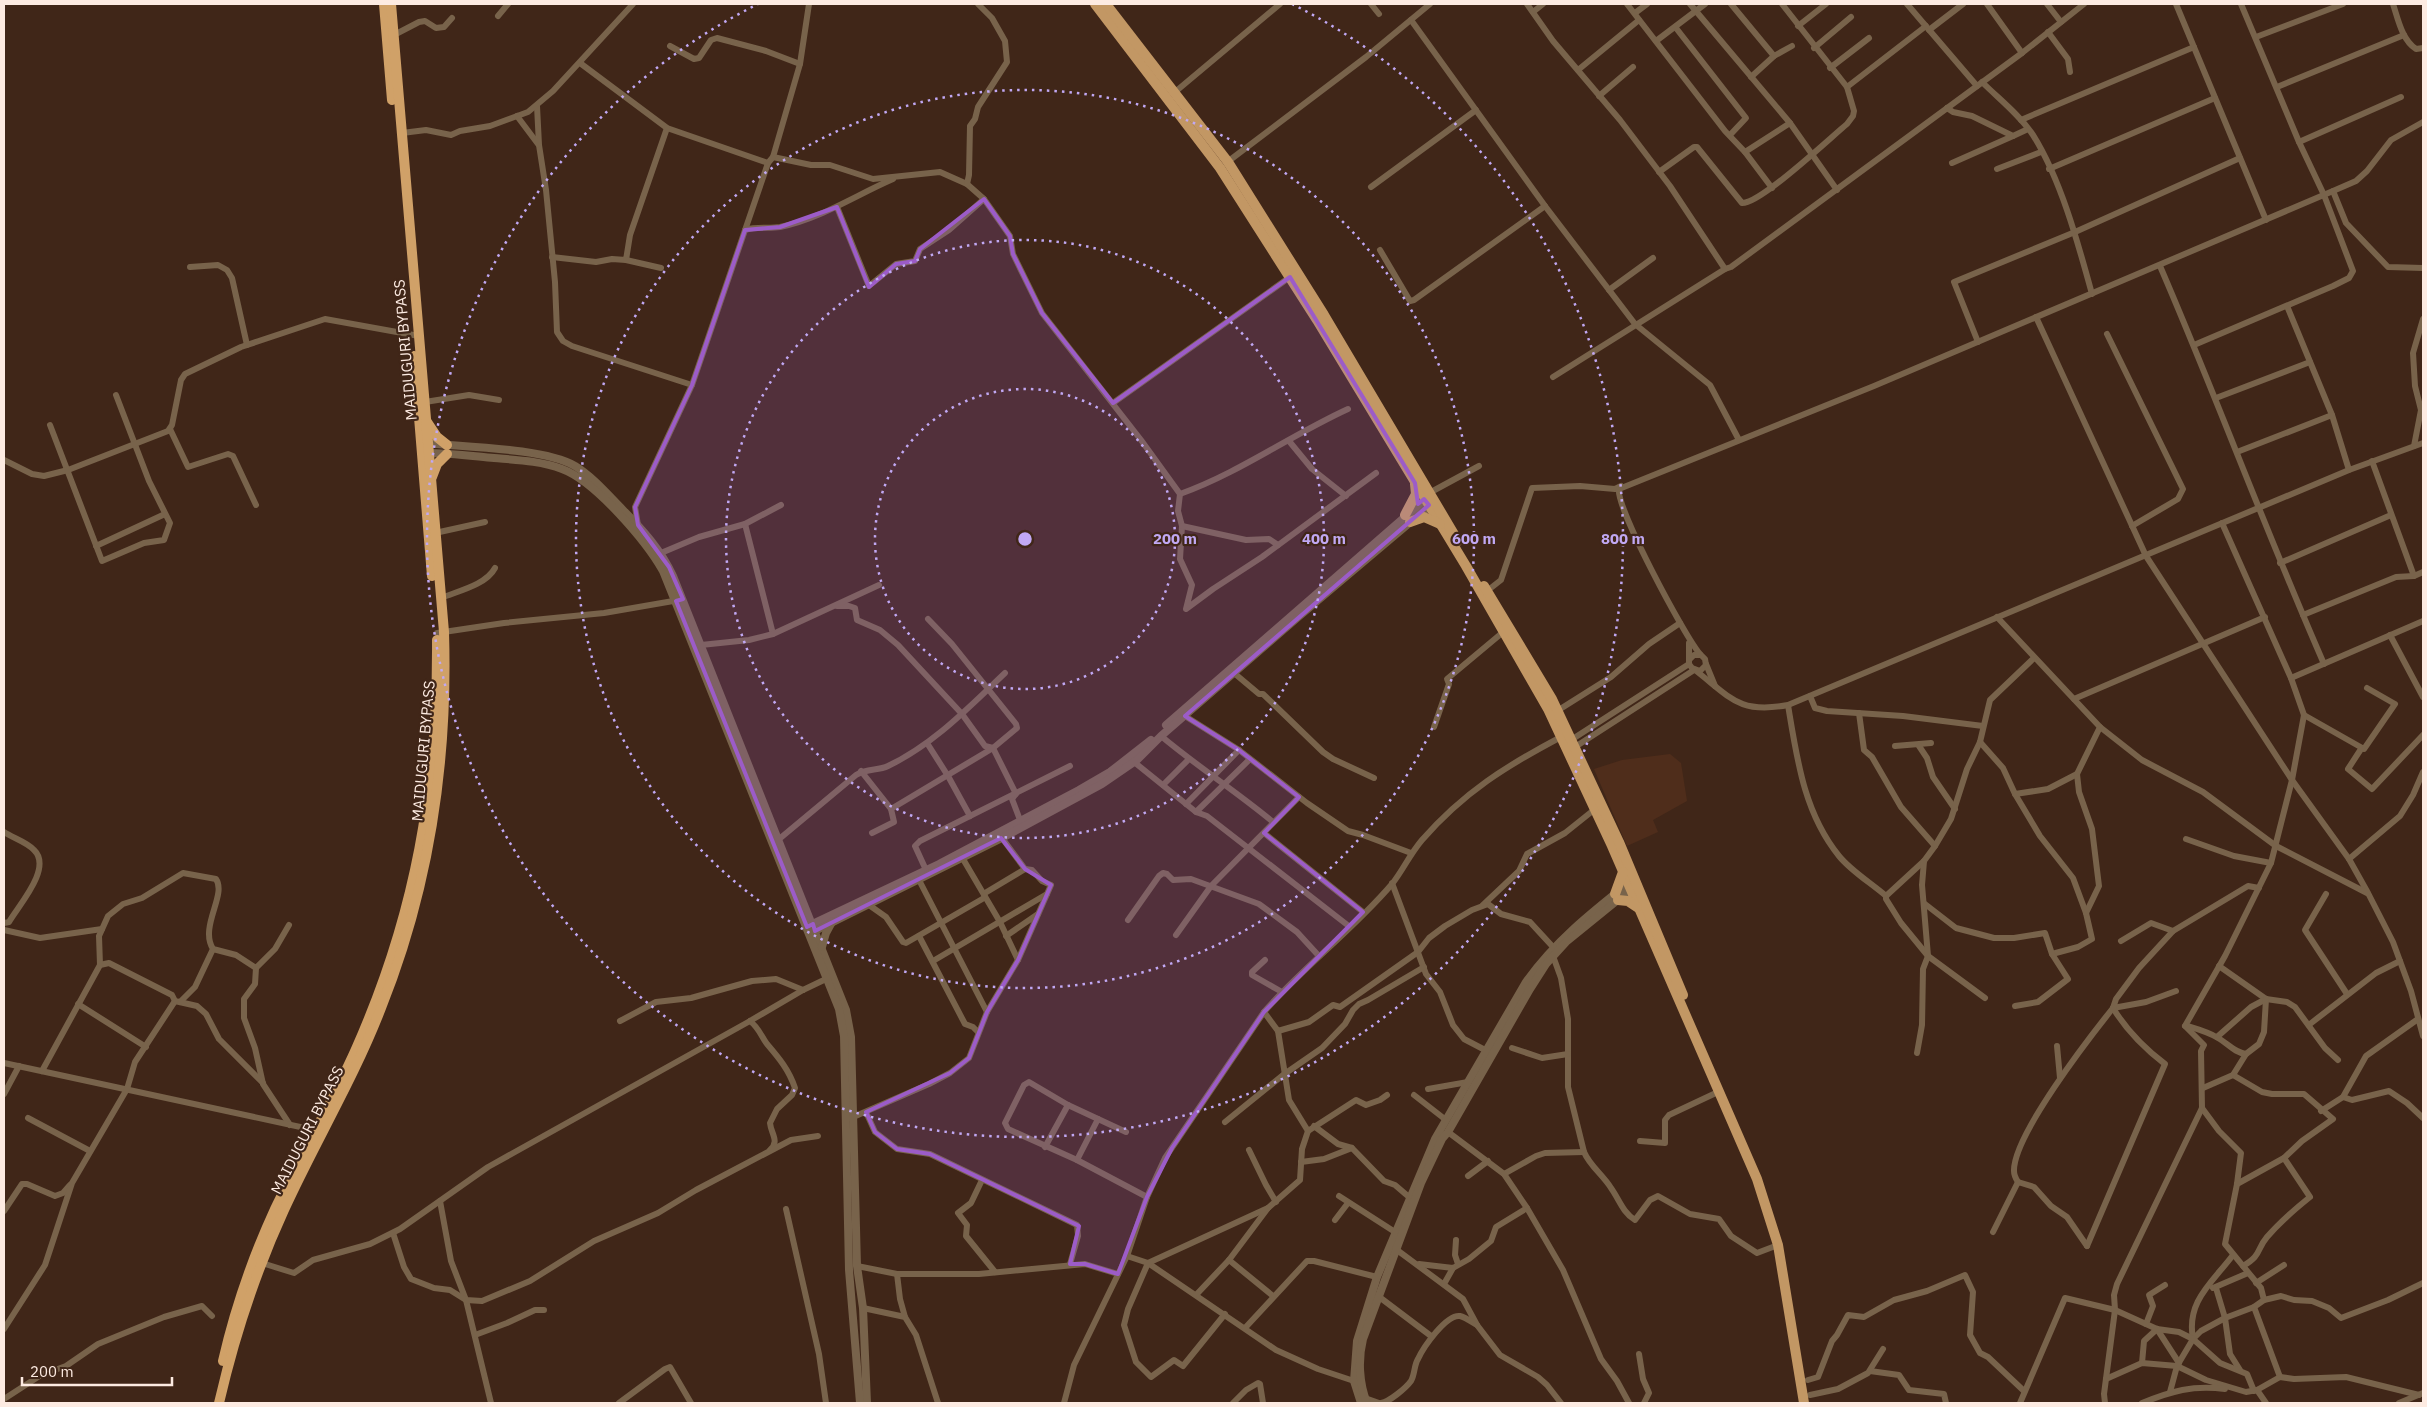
<svg xmlns="http://www.w3.org/2000/svg" width="2427" height="1407" font-family="'IBM Plex Sans',sans-serif">
<style>
.built{fill:#4f2d1b}
.lines{fill:none;stroke-linecap:round;stroke-linejoin:round}
.minor{stroke:#78634b;stroke-width:6}
.tertiary{stroke:#78634b;stroke-width:8}
.primary{stroke:#c29764;stroke-width:10}
.trunk{stroke:#d0a168;stroke-width:10}
.marked{fill:#9c5cc8;fill-opacity:0.2;stroke:#9c5cc8;stroke-width:4;stroke-linejoin:round}
.ring{fill:none;stroke:#c1a8f3;stroke-width:2.5;stroke-dasharray:2.5 5}
.labels{text-anchor:middle;dominant-baseline:central;stroke-width:4.5;stroke-linejoin:round;paint-order:stroke}
.street-label{font-size:15px;fill:#fdebe2;stroke:#402618}
.centre{fill:#c1a8f3;stroke:#402618;stroke-width:2.5}
.ring-label{font-size:15px;text-anchor:middle;font-weight:bold;fill:#c1a8f3;stroke:#402618;stroke-width:4.5;stroke-linejoin:round;paint-order:stroke}
</style>
<rect width="100%" height="100%" fill="#402618"/>
<polygon class="built" points="1670,754 1681,763 1687,801 1653,820 1658,832 1627,846 1594,769 1622,760"/>
<g class="lines">
<g class="minor">
<polyline points="1371,4 1379,14"/>
<polyline points="1527,4 1553,41 1620,120 1670,186 1725,269"/>
<polyline points="1627,4 1725,131 1745,152 1790,123"/>
<polyline points="1690,4 1790,123 1837,190"/>
<polyline points="1731,4 1774,56 1751,77"/>
<polyline points="1907,4 1977,86"/>
<polyline points="1987,4 2022,53"/>
<polyline points="2047,4 2061,22"/>
<polyline points="2176,4 2266,220"/>
<path d="M2393 4C2398 19 2402 40 2416 49L2423 48"/>
<polyline points="1533,12 1543,4"/>
<polyline points="1635,13 1647,4"/>
<polyline points="498,16 508,4"/>
<polyline points="1411,20 1545,206 1635,324 1710,385 1739,440"/>
<polyline points="1798,26 1826,4"/>
<polyline points="1676,28 1746,118 1730,135"/>
<polyline points="1929,30 1963,4"/>
<polyline points="2048,32 2068,59 2070,72"/>
<polyline points="394,35 419,22 425,21 436,28 444,27 452,18"/>
<polyline points="2256,37 2343,4"/>
<polyline points="1656,41 1705,4"/>
<polyline points="670,46 694,59 699,58 711,40 717,38 766,51 800,64"/>
<polyline points="1814,48 1851,17"/>
<polyline points="1774,56 1792,46"/>
<polyline points="580,63 667,128 768,163"/>
<polyline points="1830,68 1869,38"/>
<polyline points="1578,70 1639,20"/>
<path d="M1982 82C1999 99 2020 115 2033 135 2061 180 2078 243 2092 294"/>
<polyline points="1847,87 1926,26"/>
<polyline points="2277,87 2404,35"/>
<polyline points="1175,92 1280,4"/>
<polyline points="1599,96 1633,67"/>
<polyline points="537,106 539,145 546,190 555,282 557,332 563,341 572,346 692,385"/>
<polyline points="1947,108 1953,112 1972,116 2013,136 2028,129"/>
<polyline points="517,116 538,144"/>
<polyline points="2021,120 2194,47"/>
<polyline points="402,133 426,130 451,135 460,131 490,126 528,112 553,91 633,4"/>
<polyline points="2299,142 2401,97"/>
<polyline points="1745,152 1772,188"/>
<polyline points="773,157 811,165 830,165 873,179 940,172 967,184 984,199 1010,236 1013,254 1042,313 1141,440 1180,494 1178,511 1182,526 1180,559 1192,585 1186,609 1213,589 1262,557 1376,473"/>
<polyline points="1226,163 1366,57 1430,4"/>
<polyline points="1952,163 2013,136"/>
<polyline points="1997,169 2041,152"/>
<polyline points="2049,169 2215,98"/>
<path d="M1659 172 1694 147H1697L1742 203C1760 204 1830 138 1847 124L1853 116 1854 111 1847 87 1782 4"/>
<polyline points="967,184 969,175 970,126 975,119 978,107 1007,62 1005,41 992,18 978,4"/>
<polyline points="1371,187 1476,110"/>
<polyline points="2333,191 2346,223 2388,267 2423,268"/>
<polyline points="837,207 869,286 896,264 915,261 920,249 949,230 984,199"/>
<path d="M745 230C757 226 768 229 780 227 820 219 856 195 893 179"/>
<polyline points="1380,250 1410,301 1414,300 1545,206"/>
<polyline points="552,257 596,262 612,259 626,260 630,235 667,128"/>
<polyline points="626,260 661,268"/>
<path d="M2160 266C2217 398 2266 532 2324 664"/>
<polyline points="190,267 218,265 227,270 232,278 247,345"/>
<polyline points="1609,290 1653,258"/>
<polyline points="2287,306 2332,415 2349,470"/>
<polyline points="2036,317 2146,556 2292,780 2349,859 2368,893 2393,942 2411,991 2423,1036"/>
<polyline points="2107,334 2183,489 2178,499 2132,526"/>
<polyline points="1978,342 1954,282 2075,232 2240,158"/>
<polyline points="2194,345 2333,286 2349,278 2353,271 2324,195 2299,142 2241,4"/>
<polyline points="1553,377 1725,269 1731,267 2022,53 2084,4"/>
<polyline points="2216,398 2310,362"/>
<polyline points="425,402 469,395 499,400"/>
<polyline points="1113,403 1290,277"/>
<polyline points="50,425 102,561 144,543 164,540 170,523 149,481 116,395"/>
<polyline points="170,429 188,467 228,454 233,456 256,505"/>
<polyline points="1289,441 1312,469 1346,496"/>
<polyline points="2414,446 2421,410 2415,386 2413,353 2423,319"/>
<polyline points="2237,452 2332,415"/>
<polyline points="4,460 32,474 44,476 68,470 168,431 172,425 181,380 185,374 241,347 325,319 419,336"/>
<polyline points="2372,461 2414,576"/>
<polyline points="1431,492 1479,466"/>
<path d="M1180 494C1239 473 1291 435 1348 409"/>
<polyline points="745,524 773,634"/>
<polyline points="638,525 635,507 692,385 768,163 773,157 800,64 809,4"/>
<polyline points="1182,526 1246,540 1269,539 1278,545"/>
<polyline points="435,533 485,522"/>
<polyline points="96,546 165,514"/>
<polyline points="661,553 699,537 745,524 781,505"/>
<polyline points="2280,563 2391,515"/>
<polyline points="1487,591 1501,580 1532,488 1580,486 1615,489 1621,486"/>
<path d="M441 598C458 591 486 585 495 568"/>
<polyline points="837,606 849,606 855,608 857,620 880,630 898,645 962,714 985,746 993,748 1016,794"/>
<polyline points="2303,615 2396,577 2414,576 2423,572"/>
<polyline points="1997,617 2100,727 2142,760 2203,792 2276,846 2367,893"/>
<polyline points="437,633 504,623 604,613 679,600"/>
<polyline points="2390,635 2423,697"/>
<polyline points="1689,643 1689,664 1692,668 1700,671 1706,665 1705,659 1701,655 1694,655 1690,659"/>
<polyline points="701,645 749,640 773,634 879,585"/>
<path d="M1700 654C1685 637 1615 506 1619 489L1874 386 2333 191 2356 181 2367 171 2391 140 2423 122"/>
<polyline points="1706,664 1715,686"/>
<path d="M1695 670C1731 698 1739 714 1788 705L2349 470 2423 443"/>
<polyline points="1234,673 1259,694 1263,694 1323,752 1333,759 1374,778"/>
<polyline points="2291,678 2423,621"/>
<polyline points="1810,696 1815,708 1827,711 1903,716 1983,726"/>
<polyline points="2074,699 2265,617"/>
<path d="M1788 705C1797 759 1804 813 1839 856 1851 871 1871 883 1886 896V899L1901 923 1928 956 1985 998"/>
<polyline points="1557,711 1611,677 1649,644 1680,623"/>
<polyline points="1859,713 1864,750 1872,757 1901,807 1935,846"/>
<polyline points="2304,715 2364,749 2395,704 2367,688"/>
<polyline points="1185,716 1239,750 1307,803 1348,831 1363,835 1411,853"/>
<polyline points="1434,727 1449,684 1447,679 1502,633"/>
<path d="M1161 736C1198 767 1237 792 1273 822"/>
<polyline points="1571,740 1689,664"/>
<polyline points="1980,742 2003,768 2015,794 2040,836 2073,878 2086,913 2092,939 2078,947 2052,954"/>
<polyline points="927,743 948,776 970,816"/>
<polyline points="1895,746 1931,743"/>
<polyline points="1919,746 1927,758 1933,777 1955,809"/>
<polyline points="1575,747 1694,670"/>
<polyline points="2361,749 2348,769 2372,789 2423,735"/>
<polyline points="1134,762 1196,812 1207,816 1350,927"/>
<polyline points="861,771 891,809"/>
<polyline points="1163,785 1189,759"/>
<polyline points="2015,794 2048,789 2077,774"/>
<polyline points="1015,795 1012,799 1020,820"/>
<polyline points="1186,804 1239,750"/>
<polyline points="1196,812 1250,759"/>
<path d="M4 832C13 838 27 842 34 850 53 868 18 906 9 922L4 923"/>
<polyline points="872,833 894,822 891,809 993,748 1017,728 1016,724 952,644 928,619"/>
<polyline points="1264,833 1363,912"/>
<polyline points="1002,838 1025,869"/>
<polyline points="2186,839 2234,856 2271,863"/>
<path d="M778 840 856 775C867 768 878 771 888 766 934 744 969 707 1005 673"/>
<polyline points="963,859 1000,922 1018,960"/>
<polyline points="2349,859 2400,816 2413,795 2423,772"/>
<polyline points="926,870 915,846 920,841 1070,766"/>
<polyline points="919,880 987,1012"/>
<polyline points="1392,883 1426,974 1440,992 1453,1025 1464,1039 1487,1051"/>
<polyline points="2326,894 2305,930 2347,994"/>
<polyline points="1886,896 1924,861 1935,846 1951,819 1967,769 1980,742 1990,700 2034,658"/>
<polyline points="1925,904 1956,928 1994,938 2014,938 2045,933 2052,954 2068,979 2038,1002 2015,1006"/>
<polyline points="1483,905 1519,871 1527,854 1565,833 1595,809"/>
<polyline points="2086,913 2099,886 2092,829 2079,792 2077,774 2100,727"/>
<polyline points="1128,920 1159,876 1163,873 1167,874 1173,880 1191,879 1259,904 1297,932 1318,955"/>
<polyline points="289,925 275,949 256,968 255,984 244,999 244,1018 255,1048 263,1084 290,1125"/>
<polyline points="4,930 40,938 102,929"/>
<polyline points="1176,935 1211,886 1299,797"/>
<polyline points="919,936 965,1024 973,1027 978,1032"/>
<polyline points="1006,936 1038,914"/>
<polyline points="2121,941 2151,923 2173,931"/>
<path d="M1553 956 1561 978 1568 1019V1087L1584 1152C1590 1166 1603 1175 1611 1188 1619 1199 1623 1213 1635 1220L1650 1200 1658 1196 1690 1214 1719 1219 1731 1236 1757 1253 1778 1245"/>
<polyline points="1265,960 1252,972 1252,975 1282,992"/>
<polyline points="933,961 1047,894"/>
<polyline points="100,965 109,963 172,995 175,1001 197,1006 206,1014 219,1039 263,1083"/>
<polyline points="2219,966 2266,999 2287,1002 2295,1007 2325,1048 2338,1060"/>
<polyline points="180,1002 195,987 213,949"/>
<polyline points="78,1004 146,1047"/>
<polyline points="2113,1008 2146,1002 2176,991"/>
<polyline points="1264,1012 1278,1031 1309,1022 1333,1005 1340,1007 1418,952 1429,938 1445,926 1472,910 1488,904 1501,914 1530,922 1553,947"/>
<polyline points="620,1021 656,1002 691,998 752,981 776,979 803,990"/>
<path d="M750 1021C759 1028 761 1036 767 1044 779 1058 789 1070 795 1088L792 1095 777 1109 770 1123C771 1134 780 1141 770 1150"/>
<polyline points="2310,1024 2376,973 2400,961"/>
<polyline points="2185,1026 2225,956 2271,863 2292,780 2304,715 2291,678 2222,523"/>
<path d="M2187 1026C2197 1029 2208 1032 2218 1038 2227 1043 2235 1053 2246 1054"/>
<polyline points="1278,1031 1289,1100 1308,1131"/>
<polyline points="2217,1037 2251,1007 2266,999"/>
<polyline points="2057,1046 2060,1078"/>
<polyline points="1512,1048 1542,1058 1568,1054"/>
<polyline points="1917,1053 1922,1025 1923,969 1928,956 1922,885 1924,861"/>
<polyline points="4,1063 319,1131"/>
<path d="M42 1071 100 965 99 936 108 916 123 904 142 898 183 873 216 879C227 895 199 927 213 949L236 955 256 968"/>
<polyline points="2233,1075 2262,1092 2272,1094 2304,1094 2333,1119 2302,1141 2284,1158 2237,1184"/>
<polyline points="2203,1088 2233,1075 2246,1054 2259,1044 2264,1032 2266,999"/>
<polyline points="1428,1089 1468,1082"/>
<polyline points="4,1094 19,1066"/>
<polyline points="1414,1095 1446,1120"/>
<polyline points="2343,1097 2352,1100 2389,1091 2407,1103 2423,1118"/>
<polyline points="2202,1108 2219,1131 2241,1153 2237,1184 2225,1244 2261,1288 2264,1300"/>
<polyline points="2321,1111 2343,1097 2366,1056 2418,1019"/>
<polyline points="866,1112 875,1132 897,1149 930,1154 1077,1225 1078,1236 1070,1264"/>
<polyline points="28,1118 90,1151"/>
<polyline points="851,1118 929,1084 950,1073 969,1058 987,1012 1018,960 1051,885 1042,881 1032,870 1025,869 985,893 984,898 906,943 903,942 886,917 869,905"/>
<polyline points="1225,1122 1283,1075 1322,1048 1345,1024 1353,1010 1359,1004 1368,1000 1424,967"/>
<polyline points="1126,1132 1068,1105 1029,1082 1024,1085 1005,1123 1008,1129 1077,1160 1147,1197"/>
<polyline points="1448,1132 1504,1174 1527,1208 1563,1270 1601,1359 1617,1381 1629,1403"/>
<polyline points="1640,1141 1665,1143 1665,1120 1669,1115 1718,1092"/>
<polyline points="1045,1147 1068,1105"/>
<polyline points="1352,1148 1384,1181 1395,1185 1409,1197"/>
<polyline points="1249,1150 1266,1185 1276,1202"/>
<polyline points="1077,1160 1098,1119"/>
<polyline points="1301,1162 1324,1159 1352,1148 1338,1144 1314,1126"/>
<polyline points="1504,1174 1536,1156 1545,1153 1584,1152"/>
<polyline points="1468,1176 1488,1161"/>
<polyline points="982,1180 971,1203 958,1213 967,1225 966,1236 995,1272"/>
<path d="M2018 1182C2016 1179 2014 1175 2014 1171 2013 1136 2089 1038 2113 1008L2116 999 2139 968 2173 931 2248 886 2259 888"/>
<polyline points="1339,1196 1395,1232"/>
<polyline points="440,1201 451,1261 466,1300 491,1403"/>
<polyline points="786,1209 819,1354 826,1403"/>
<polyline points="4,1211 22,1184 27,1184 55,1196 63,1193 70,1185"/>
<polyline points="1335,1220 1348,1203"/>
<polyline points="1993,1232 2018,1182 2034,1187 2051,1206 2067,1217 2087,1246"/>
<polyline points="393,1233 404,1267 411,1279 434,1288 450,1290 466,1300 482,1301 530,1281 594,1241 658,1213 696,1190 791,1140 818,1136"/>
<polyline points="1456,1240 1455,1255 1458,1264"/>
<path d="M2087 1246 2165 1064C2144 1048 2127 1031 2113 1008"/>
<polyline points="1397,1250 1463,1299 1477,1325 1500,1355 1538,1377 1547,1385 1561,1403"/>
<polyline points="1127,1256 1148,1263 1276,1350 1318,1369 1354,1381"/>
<polyline points="1229,1260 1273,1296"/>
<polyline points="262,1263 294,1273 313,1260 370,1244 400,1229 488,1167 750,1021 803,990 826,979"/>
<polyline points="1419,1264 1453,1268 1469,1259 1491,1241 1496,1227 1527,1208"/>
<polyline points="857,1266 897,1274 979,1274 1085,1264 1118,1274"/>
<path d="M2243 1266C2262 1255 2256 1250 2267 1237 2280 1222 2295 1209 2310 1197L2284 1158"/>
<polyline points="897,1274 900,1299 905,1317"/>
<polyline points="2256,1283 2284,1265"/>
<polyline points="1444,1284 1453,1268"/>
<polyline points="2213,1288 2248,1273"/>
<polyline points="2216,1288 2225,1318 2230,1354 2240,1370"/>
<polyline points="1196,1295 1229,1260 1268,1208 1300,1180 1302,1149 1308,1131 1356,1100 1366,1105 1380,1100 1387,1095"/>
<polyline points="1378,1296 1431,1336"/>
<polyline points="2254,1307 2280,1377"/>
<polyline points="863,1308 905,1317 916,1335 938,1403"/>
<polyline points="1225,1314 1183,1366 1174,1360 1151,1377 1136,1362 1124,1325 1128,1309 1148,1263 1268,1208"/>
<polyline points="2146,1324 2153,1306 2149,1295 2165,1285"/>
<polyline points="1245,1328 1307,1261 1314,1261 1377,1277"/>
<polyline points="4,1329 45,1265 72,1183 127,1089 135,1062 175,1001"/>
<polyline points="2157,1329 2179,1363"/>
<polyline points="475,1335 507,1323 535,1310 544,1310"/>
<path d="M2193 1339C2186 1301 2212 1283 2233 1255"/>
<polyline points="1639,1354 1643,1379 1649,1393 1644,1403"/>
<polyline points="2142,1363 2144,1341 2157,1329"/>
<polyline points="1870,1371 1899,1375 1909,1390 1944,1394 1946,1403"/>
<polyline points="2106,1379 2142,1363 2177,1366 2206,1380 2246,1392 2257,1390 2280,1377 2294,1379 2346,1377 2419,1395"/>
<polyline points="1808,1380 1818,1377 1832,1341 1837,1335 1848,1315 1864,1317 1894,1300 1927,1291 1965,1275 1973,1292 1970,1335 1980,1353 1988,1357 2024,1391"/>
<polyline points="2257,1390 2266,1403"/>
<polyline points="2170,1392 2177,1366 2193,1339 2201,1331 2225,1318 2254,1307 2264,1300 2281,1296 2294,1300 2312,1301 2329,1308 2341,1318 2388,1300 2423,1283"/>
<polyline points="1810,1395 1838,1389 1868,1373 1883,1349"/>
<polyline points="1365,1398 1379,1403"/>
<polyline points="4,1399 41,1375 66,1366 98,1344 164,1317 202,1306 212,1316"/>
<polyline points="619,1403 665,1369 670,1367 691,1403"/>
<path d="M1064 1403 1074 1365 1127 1256 1147 1197 1165 1158 1264 1012C1303 967 1353 930 1392 884 1403 870 1410 854 1422 840 1464 792 1506 766 1561 737"/>
<polyline points="1233,1403 1246,1390 1258,1383 1260,1384 1263,1403"/>
<path d="M1381 1403C1389 1402 1406 1388 1411 1381 1415 1374 1414 1365 1418 1359 1423 1348 1446 1314 1460 1316 1465 1317 1472 1322 1477 1325"/>
<polyline points="2020,1403 2065,1298 2115,1310 2157,1329 2179,1332 2193,1339 2220,1363 2247,1374 2254,1391"/>
<polyline points="2105,1403 2104,1394 2115,1310 2114,1295 2117,1284 2202,1108 2201,1051 2204,1045 2185,1026"/>
<path d="M2142 1403C2172 1391 2192 1385 2225 1389"/>
<polyline points="2399,1403 2423,1393"/>
</g>
<g class="tertiary">
<path d="M425 443C463 447 544 448 575 466 593 477 608 495 623 510 643 530 661 550 673 576L846 1010 851 1037 857 1266 863 1308 867 1403"/>
<path d="M426 453C449 453 472 456 494 458 517 460 541 461 562 469 595 481 646 541 663 571L839 1009 844 1036 849 1270 860 1403"/>
<polyline points="1166,725 1429,496"/>
<polyline points="808,926 939,864 1079,790 1110,772 1151,740"/>
<polyline points="811,933 1002,838 1102,784 1137,760 1161,736 1297,618 1433,503"/>
<polyline points="822,947 826,933 832,922"/>
<path d="M1361 1403 1354 1381 1357 1341 1377 1277 1435 1139 1526 982C1555 941 1592 912 1631 881"/>
<path d="M1367 1403C1359 1383 1358 1359 1363 1339L1421 1183 1442 1139 1448 1132 1530 989 1546 964 1566 942 1635 886"/>
</g>
<g class="primary">
<polyline points="1095,4 1220,168 1317,320 1466,566 1548,709 1612,846 1757,1179 1778,1245 1804,1403"/>
<polyline points="1106,4 1228,162 1324,315 1458,541"/>
<polyline points="1405,515 1416,494 1415,484"/>
<polyline points="1410,522 1424,517 1440,524"/>
<polyline points="1484,586 1552,699 1619,842 1683,995"/>
<polyline points="1615,894 1623,872"/>
<polyline points="1618,900 1628,901 1637,907"/>
</g>
<g class="trunk">
<polyline points="384,4 392,100"/>
<polyline points="414,356 432,576"/>
<polyline points="427,422 437,437 447,445"/>
<polyline points="432,477 437,464 447,454"/>
<path d="M223 1361C235 1309 253 1257 275 1209 301 1155 332 1103 356 1049 416 914 438 786 437 640"/>
<path d="M219 1403C234 1338 256 1271 284 1210 315 1142 354 1078 381 1008 429 888 448 760 444 632L391 4"/>
</g>
</g>
<path class="marked" d="M984 199 1010 236 1013 254 1042 313 1113 403 1290 277 1415 483 1418 504 1424 499 1429 505 1185 716 1239 750 1299 797 1264 833 1363 912 1264 1012 1172 1148 1147 1197 1118 1274 1085 1264H1070L1079 1226 930 1154 897 1149 875 1132 866 1112 950 1073 969 1058 987 1012 1018 960 1051 885 1025 869 1001 838 815 931 813 924 807 927 676 601 683 599 669 567 638 525 635 507 692 385 745 230 780 227 837 207 869 287 896 264 915 261 920 249Z"/>
<g class="ring">
<circle cx="1025" cy="539" r="150"/>
<circle cx="1025" cy="539" r="299"/>
<circle cx="1025" cy="539" r="449"/>
<path d="M1292 4A598 598 0 1 1 758 4"/>
</g>
<g class="labels">
<g class="street-label">
<text transform="translate(405 350) rotate(-95)">MAIDUGURI BYPASS</text>
<text transform="translate(423 751) rotate(-85)">MAIDUGURI BYPASS</text>
<text transform="translate(307 1130) rotate(-63)">MAIDUGURI BYPASS</text>
</g>
</g>
<circle cx="1025" cy="539" r="8" class="centre"/>
<g class="ring-label">
<text x="1175" y="544">200 m</text>
<text x="1324" y="544">400 m</text>
<text x="1474" y="544">600 m</text>
<text x="1623" y="544">800 m</text>
</g>
<rect width="2427" height="1407" fill="none" stroke="#fdebe2" stroke-width="10"/>
<path d="M22 1377v8h150v-8" fill="none" stroke="#fdebe2" stroke-width="2.5"/>
<text x="30" y="1377" font-size="15" fill="#fdebe2" stroke="#402618" stroke-width="4" paint-order="stroke">200 m</text>
</svg>
